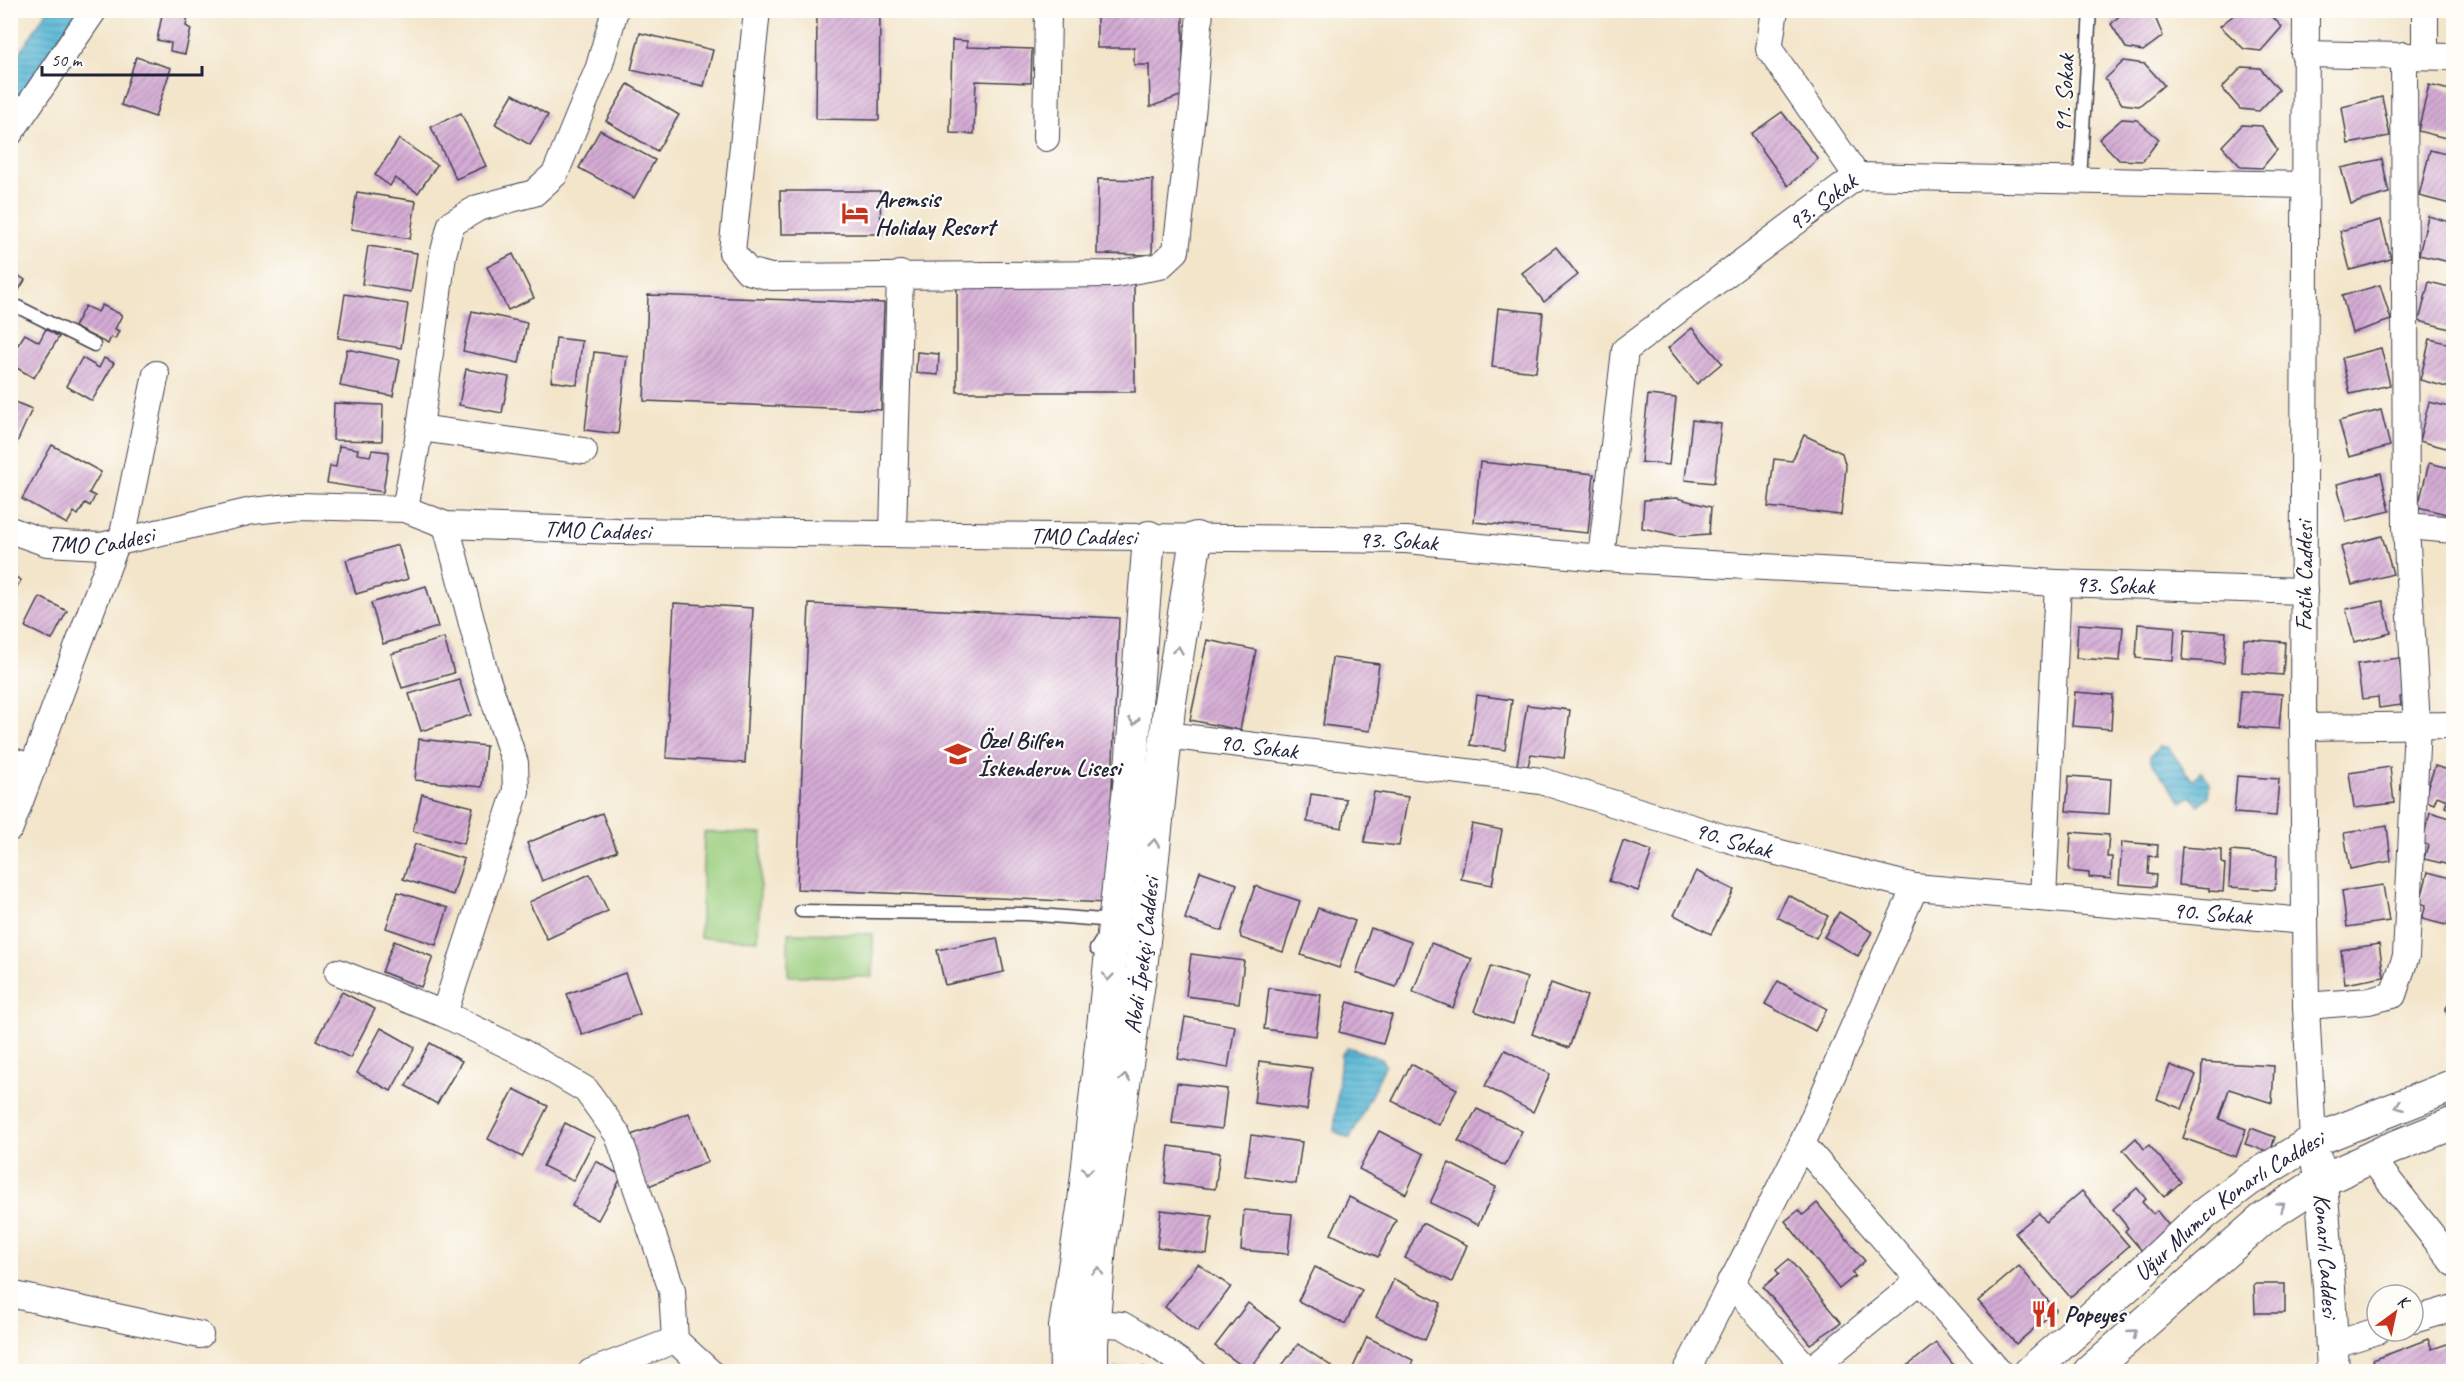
<svg xmlns="http://www.w3.org/2000/svg" width="2464" height="1382" font-family="Caveat,sans-serif">
<style>
.pitch{fill:#9acd7d;stroke:#5e785c;stroke-width:1.5}
.water{fill:url(#water-rules);stroke:#3c6c88;stroke-width:1.5}
.building{fill:url(#building-hatch)}
.lines{fill:none;stroke-linecap:round;stroke-linejoin:round}
.service-casing{stroke:#413f50;stroke-width:15}
.minor-casing{stroke:#413f50;stroke-width:28}
.tertiary-casing{stroke:#413f50;stroke-width:34}
.service{stroke:#fff;stroke-width:12}
.minor{stroke:#fff;stroke-width:26}
.tertiary{stroke:#fff;stroke-width:32}
.oneway{stroke:#9c9ca7}
.labels{text-anchor:middle;dominant-baseline:central;stroke-width:4.5;stroke-linejoin:round;paint-order:stroke}
.street-label{font-size:24px;fill:#22223b;stroke:#fdfcf7}
.poi-label{font-size:24px;font-weight:bold;fill:#22223b;stroke:#fdfcf7;text-anchor:start}
</style>
<defs>
<pattern id="water-rules" width="6" height="5" patternUnits="userSpaceOnUse" patternTransform="scale(1.5)"><rect width="6" height="5" fill="#56b6d5"/><path d="M0 2.5h6" fill="none" stroke="#4794ae"/></pattern>
<pattern id="building-hatch" width="6" height="6" patternUnits="userSpaceOnUse" patternTransform="scale(1.5)"><rect width="6" height="6" fill="#d5acd5"/><path d="M-1 1l2-2M0 6l6-6M5 7l2-2" fill="none" stroke="#ac8cae"/></pattern>
</defs>
<rect width="100%" height="100%" fill="#fdfcf7"/>
<filter id="ink" filterUnits="userSpaceOnUse"><feTurbulence type="fractalNoise" baseFrequency=".0167" numOctaves="2"/><feDisplacementMap in="SourceGraphic" scale="12" xChannelSelector="R" yChannelSelector="G"/><feConvolveMatrix kernelMatrix="1 2 1 2 8 2 1 2 1" color-interpolation-filters="sRGB"/></filter>
<filter id="wash" filterUnits="userSpaceOnUse"><feTurbulence type="fractalNoise" baseFrequency=".008" numOctaves="4" result="noise"/><feDisplacementMap in="SourceGraphic" scale="24" xChannelSelector="R" yChannelSelector="G"/><feGaussianBlur stdDeviation="1.35" result="paint"/><feColorMatrix in="noise" values="0 0 0 0 0 0 0 0 0 0 0 0 0 0 0 0 0 1.4 0 .05"/><feComposite in="paint" operator="in"/></filter>
<g filter="url(#wash)">
<rect width="100%" height="100%" fill="#f3e5ca"/>
<g class="pitch">
<polygon points="704,832 762,834 758,940 700,938"/>
<polygon points="788,933 873,934 873,977 788,976"/>
</g>
<g class="water">
<polygon points="47,11 79,11 11,110 11,66"/>
<polygon points="2159,747 2168,747 2192,780 2201,771 2210,782 2208,797 2198,805 2191,796 2182,802 2151,762 2150,756"/>
<polygon points="1348,1047 1382,1059 1385,1066 1350,1139 1334,1131 1341,1055"/>
</g>
<g id="blocks">
<g class="building">
<polygon points="163,10 188,15 186,26 191,29 185,54 170,51 171,43 157,40"/>
<polygon points="817,10 880,10 879,120 816,119"/>
<polygon points="1161,10 1183,10 1183,95 1150,107 1149,65 1134,65 1134,48 1097,48 1097,15 1149,15 1149,12 1161,13"/>
<polygon points="2125,10 2152,10 2163,36 2143,51 2126,48 2111,24"/>
<polygon points="2240,10 2266,10 2282,27 2261,51 2244,49 2220,26"/>
<polygon points="640,33 713,50 704,86 631,70"/>
<polygon points="952,40 967,41 967,47 1032,49 1031,83 976,81 974,134 950,133"/>
<polygon points="136,57 171,68 155,117 121,105"/>
<polygon points="2124,61 2145,64 2164,85 2139,106 2122,104 2105,79"/>
<polygon points="2242,67 2260,68 2279,90 2259,111 2240,109 2222,88"/>
<polygon points="628,84 679,115 657,151 606,121"/>
<polygon points="2429,85 2454,91 2454,140 2418,131"/>
<polygon points="513,94 548,115 530,145 495,124"/>
<polygon points="2382,97 2390,136 2348,144 2342,107"/>
<polygon points="1782,112 1818,159 1788,186 1751,134"/>
<polygon points="461,113 486,166 456,179 431,127"/>
<polygon points="2122,119 2137,120 2159,139 2143,161 2119,160 2099,139"/>
<polygon points="2242,125 2262,126 2277,150 2262,168 2241,167 2222,146"/>
<polygon points="600,130 655,160 634,198 579,168"/>
<polygon points="399,139 437,165 418,193 395,178 390,186 375,175"/>
<polygon points="2430,150 2454,156 2454,205 2419,196"/>
<polygon points="2382,159 2389,193 2351,204 2341,168"/>
<polygon points="1098,179 1153,180 1152,255 1097,254"/>
<polygon points="780,191 880,191 881,234 781,234"/>
<polygon points="357,192 416,201 410,239 351,229"/>
<polygon points="2428,216 2454,223 2454,263 2419,255"/>
<polygon points="2381,220 2391,259 2350,270 2340,231"/>
<polygon points="368,246 417,253 411,292 362,284"/>
<polygon points="1556,247 1578,275 1544,302 1522,273"/>
<polygon points="513,254 534,298 508,310 487,267"/>
<polygon points="10,260 19,266 15,273 25,280 13,300 10,298"/>
<polygon points="1134,280 1135,392 957,392 957,281"/>
<polygon points="2429,282 2454,288 2454,330 2419,321"/>
<polygon points="2380,285 2391,320 2352,333 2342,296"/>
<polygon points="345,294 408,304 401,348 338,338"/>
<polygon points="648,295 884,303 881,410 644,401"/>
<polygon points="102,305 122,315 115,329 119,331 115,339 111,337 108,344 74,327 85,306 98,312"/>
<polygon points="1498,308 1543,313 1536,372 1492,367"/>
<polygon points="472,311 527,323 519,363 463,351"/>
<polygon points="1692,328 1722,363 1697,384 1668,348"/>
<polygon points="46,329 59,337 34,378 10,364 10,357 25,334 39,342"/>
<polygon points="556,338 582,341 577,385 551,381"/>
<polygon points="2430,339 2454,345 2454,389 2420,380"/>
<polygon points="2381,348 2390,385 2350,394 2342,358"/>
<polygon points="347,349 400,360 393,396 340,386"/>
<polygon points="594,352 627,356 618,434 585,430"/>
<polygon points="917,352 939,354 938,375 916,373"/>
<polygon points="82,358 99,368 104,358 114,363 92,401 66,386"/>
<polygon points="466,369 509,377 502,413 459,405"/>
<polygon points="1648,395 1676,398 1669,465 1641,462"/>
<polygon points="10,400 32,409 10,458"/>
<polygon points="2429,402 2454,408 2454,450 2419,441"/>
<polygon points="334,403 383,405 382,441 333,440"/>
<polygon points="2381,410 2390,446 2349,457 2339,421"/>
<polygon points="1692,420 1721,424 1714,483 1685,480"/>
<polygon points="1804,435 1842,453 1846,467 1841,515 1768,507 1774,459 1792,461"/>
<polygon points="52,445 101,472 89,493 95,496 90,506 85,503 78,515 74,512 67,524 22,499"/>
<polygon points="339,446 358,449 357,454 370,456 372,450 389,452 383,492 327,483 330,466 336,467"/>
<polygon points="1480,462 1594,474 1588,533 1474,522"/>
<polygon points="2429,463 2454,469 2454,516 2418,507"/>
<polygon points="2381,473 2390,511 2346,522 2337,484"/>
<polygon points="1677,498 1711,507 1709,534 1680,536 1642,528 1644,500"/>
<polygon points="2382,536 2393,574 2352,585 2341,547"/>
<polygon points="398,545 408,579 356,594 346,560"/>
<polygon points="10,574 21,580 10,598"/>
<polygon points="426,586 438,627 383,644 371,603"/>
<polygon points="40,597 67,611 52,640 25,627"/>
<polygon points="2383,601 2391,633 2354,642 2346,609"/>
<polygon points="674,603 753,608 745,763 666,758"/>
<polygon points="809,604 1119,618 1107,903 797,889"/>
<polygon points="2078,624 2123,627 2120,661 2076,658"/>
<polygon points="2138,624 2175,627 2173,661 2136,658"/>
<polygon points="2185,629 2226,632 2224,663 2183,660"/>
<polygon points="444,638 454,673 402,688 391,654"/>
<polygon points="2244,639 2285,642 2283,675 2242,672"/>
<polygon points="1207,640 1256,650 1240,730 1190,720"/>
<polygon points="1332,658 1379,664 1370,731 1323,725"/>
<polygon points="2399,658 2405,696 2400,697 2401,705 2379,708 2378,697 2362,699 2357,664"/>
<polygon points="459,679 471,715 421,731 409,694"/>
<polygon points="2241,691 2282,694 2279,729 2238,726"/>
<polygon points="2075,692 2113,695 2111,729 2072,726"/>
<polygon points="1477,695 1512,700 1505,750 1470,745"/>
<polygon points="1527,705 1570,710 1564,758 1531,754 1528,766 1517,765"/>
<polygon points="419,739 486,746 482,787 415,780"/>
<polygon points="2435,766 2454,772 2454,810 2445,807 2447,800 2437,796 2434,804 2421,799 2424,789 2427,789"/>
<polygon points="2390,767 2394,803 2354,808 2349,773"/>
<polygon points="2069,776 2111,779 2109,814 2066,811"/>
<polygon points="2237,776 2279,779 2276,816 2234,813"/>
<polygon points="1374,792 1408,797 1399,846 1364,842"/>
<polygon points="422,794 473,807 464,844 413,831"/>
<polygon points="1311,794 1346,799 1342,828 1307,822"/>
<polygon points="2430,812 2454,819 2454,866 2424,859 2428,845 2422,843"/>
<polygon points="602,813 617,851 542,881 527,843"/>
<polygon points="1472,824 1502,830 1492,885 1461,879"/>
<polygon points="2387,826 2391,861 2350,869 2344,833"/>
<polygon points="2071,832 2109,835 2107,857 2112,857 2111,879 2089,877 2089,873 2069,871"/>
<polygon points="1623,841 1652,851 1638,891 1609,881"/>
<polygon points="2122,842 2158,845 2157,857 2149,856 2148,874 2156,875 2155,887 2119,884"/>
<polygon points="415,844 464,859 453,895 403,879"/>
<polygon points="2182,847 2222,850 2222,863 2225,864 2223,892 2209,891 2209,888 2179,885"/>
<polygon points="2231,851 2277,855 2275,890 2229,887"/>
<polygon points="1200,871 1237,884 1222,931 1185,919"/>
<polygon points="1696,871 1734,890 1711,934 1674,915"/>
<polygon points="2428,872 2454,879 2454,927 2422,919 2426,905 2420,903"/>
<polygon points="590,874 608,911 547,939 529,902"/>
<polygon points="2383,885 2389,921 2347,927 2342,891"/>
<polygon points="1255,886 1300,901 1283,952 1241,938 1240,932"/>
<polygon points="398,892 448,908 436,945 386,928"/>
<polygon points="1788,895 1828,916 1816,938 1777,917"/>
<polygon points="1318,908 1355,921 1339,968 1301,955"/>
<polygon points="1839,912 1872,932 1858,956 1824,937"/>
<polygon points="1371,928 1411,942 1396,987 1356,973"/>
<polygon points="997,938 1004,972 945,985 937,950"/>
<polygon points="394,941 433,957 421,987 382,972"/>
<polygon points="1431,943 1472,959 1453,1008 1413,992"/>
<polygon points="2379,944 2384,977 2345,984 2341,950"/>
<polygon points="1191,954 1244,961 1239,1003 1186,996"/>
<polygon points="1491,966 1527,978 1513,1024 1474,1011"/>
<polygon points="625,973 640,1014 582,1035 567,994"/>
<polygon points="1778,981 1827,1009 1815,1031 1765,1004"/>
<polygon points="1551,983 1587,996 1569,1048 1532,1034"/>
<polygon points="1269,988 1321,995 1316,1036 1264,1029"/>
<polygon points="342,992 375,1009 350,1058 316,1040"/>
<polygon points="2454,995 2454,1019 2445,1010"/>
<polygon points="1348,1002 1392,1015 1383,1044 1339,1032"/>
<polygon points="1185,1017 1235,1026 1228,1068 1178,1059"/>
<polygon points="381,1028 415,1047 391,1091 357,1073"/>
<polygon points="430,1043 462,1061 437,1104 406,1086"/>
<polygon points="1505,1050 1550,1074 1533,1112 1485,1086"/>
<polygon points="1259,1061 1312,1068 1307,1110 1254,1103"/>
<polygon points="2202,1062 2274,1066 2272,1103 2229,1089 2219,1119 2246,1129 2236,1157 2183,1138 2201,1088"/>
<polygon points="1411,1064 1457,1089 1439,1125 1392,1101"/>
<polygon points="2170,1065 2196,1075 2182,1109 2157,1099"/>
<polygon points="1177,1083 1227,1089 1222,1129 1172,1123"/>
<polygon points="514,1089 548,1106 522,1157 488,1139"/>
<polygon points="1477,1109 1522,1131 1505,1166 1458,1141"/>
<polygon points="689,1113 708,1162 646,1187 626,1137"/>
<polygon points="565,1123 595,1138 573,1181 543,1166"/>
<polygon points="2251,1128 2275,1137 2270,1152 2245,1144"/>
<polygon points="1379,1131 1424,1154 1406,1194 1359,1169"/>
<polygon points="1251,1135 1302,1142 1296,1184 1245,1176"/>
<polygon points="2136,1138 2144,1149 2149,1145 2181,1182 2164,1197 2123,1150"/>
<polygon points="1169,1146 1220,1153 1215,1189 1165,1183"/>
<polygon points="596,1161 622,1176 598,1220 572,1206"/>
<polygon points="1449,1163 1496,1187 1478,1225 1430,1203"/>
<polygon points="2137,1188 2146,1199 2142,1202 2153,1214 2157,1211 2170,1227 2142,1251 2125,1231 2128,1228 2113,1209"/>
<polygon points="2082,1191 2129,1246 2070,1297 2015,1233 2039,1213 2046,1222"/>
<polygon points="1349,1197 1396,1220 1378,1257 1331,1234"/>
<polygon points="1817,1203 1865,1261 1852,1272 1855,1276 1839,1289 1785,1221 1799,1210 1803,1215"/>
<polygon points="1161,1210 1212,1216 1207,1254 1157,1247"/>
<polygon points="1244,1210 1292,1214 1288,1254 1241,1250"/>
<polygon points="1422,1223 1467,1245 1452,1282 1405,1258"/>
<polygon points="1789,1259 1841,1323 1810,1344 1763,1287 1779,1274 1776,1270"/>
<polygon points="1198,1264 1231,1287 1197,1332 1165,1307"/>
<polygon points="2019,1266 2056,1310 2016,1344 1978,1301"/>
<polygon points="1315,1267 1362,1290 1345,1324 1298,1301"/>
<polygon points="1394,1279 1441,1303 1425,1340 1376,1317"/>
<polygon points="2254,1284 2285,1284 2285,1313 2255,1313"/>
<polygon points="1248,1303 1280,1327 1249,1371 1215,1346"/>
<polygon points="1367,1337 1413,1360 1408,1372 1351,1372"/>
<polygon points="2428,1339 2432,1349 2453,1342 2454,1372 2377,1372 2373,1360"/>
<polygon points="1936,1343 1959,1372 1900,1372"/>
<polygon points="1298,1344 1331,1366 1328,1372 1277,1372"/>
<rect x="1114" y="1367" width="31" height="5"/>
</g>
</g>
</g>
<g filter="url(#ink)">
<use href="#blocks" fill-opacity="0" stroke="#413f50" stroke-width="1.5"/>
<g class="lines">
<defs>
<g id="service">
<polyline points="2080,180 2090,10"/>
<polyline points="10,303 94,345"/>
<polyline points="801,911 1027,914 1114,921 1096,949"/>
</g>
<g id="minor">
<polyline points="757,10 732,252 748,271 771,277 1115,274 1160,266 1176,251 1193,106 1200,10"/>
<polyline points="1775,10 1769,49 1857,176"/>
<polyline points="2306,10 2303,727 2306,1006 2313,1141"/>
<polyline points="2304,54 2454,57"/>
<polyline points="2425,55 2425,10"/>
<polyline points="10,133 94,10"/>
<polyline points="1046,138 1048,10"/>
<polyline points="420,428 584,451"/>
<polyline points="405,509 420,428 443,255 451,224 478,208 534,193 555,174 599,67 615,10"/>
<polyline points="2406,526 2454,530"/>
<path id="s1" d="M10 530 47 543 101 546 252 511 300 506 405 509 446 525 617 531 1406 540 1601 558 2058 583 2304 591"/>
<polyline points="893,532 900,274"/>
<polyline points="122,539 156,374"/>
<path id="s2" d="M1601 558 1625 350 1857 176 2304 185"/>
<polyline points="2303,727 2454,725"/>
<path id="s3" d="M1166 735 1541 781 1741 843 1915 887 2305 921"/>
<polyline points="10,760 33,768"/>
<polyline points="10,828 116,544"/>
<polyline points="2043,898 2058,583"/>
<polyline points="338,972 444,1014 522,1052 586,1090 618,1135 672,1290 675,1340 710,1372"/>
<polyline points="2306,1006 2369,1001 2393,995 2406,956 2417,726 2406,526 2404,55"/>
<polyline points="444,1014 516,791 515,763 485,673 446,525"/>
<polyline points="1802,1144 1999,1372"/>
<polyline points="2371,1158 2454,1263"/>
<polyline points="1730,1282 1809,1371"/>
<polyline points="10,1294 200,1335"/>
<polyline points="2413,1320 2454,1308"/>
<polyline points="1094,1323 1122,1325 1153,1343 1194,1372"/>
<polyline points="2332,1345 2377,1331"/>
<polyline points="591,1372 675,1340"/>
<polyline points="1686,1372 1802,1144 1915,887"/>
<polyline points="1808,1372 1920,1280"/>
</g>
<g id="tertiary">
<path id="s4" d="M2317 1162 2321 1181 2329 1288 2333 1372"/>
<polyline points="1066,1372 1065,1327 1084,1202 1131,768 1149,537"/>
<path id="s5" d="M1092 1372V1344L1100 1247 1141 969 1169 708 1196 538"/>
<path id="s6" d="M2030 1372 2136 1278 2204 1214 2249 1180 2313 1141 2454 1085"/>
<polyline points="2089,1372 2264,1218 2321,1181 2387,1150 2454,1123"/>
</g>
</defs>
<use href="#service" class="service-casing"/>
<use href="#minor" class="minor-casing"/>
<use href="#tertiary" class="tertiary-casing"/>
<use href="#service" class="service"/>
<use href="#minor" class="minor"/>
<use href="#tertiary" class="tertiary"/>
</g>
<defs><path id="oneway-chevron" d="M-2-3.5L2.5 0L-2 3.5" fill="none" stroke-width="1.6" stroke-linecap="round" stroke-linejoin="round" transform="scale(1.5)"/></defs>
<g class="oneway">
<use href="#oneway-chevron" transform="translate(1178 650) rotate(-81)"/>
<use href="#oneway-chevron" transform="translate(1134 721) rotate(94)"/>
<use href="#oneway-chevron" transform="translate(1154 843) rotate(-84)"/>
<use href="#oneway-chevron" transform="translate(1108 977) rotate(96)"/>
<use href="#oneway-chevron" transform="translate(1125 1078) rotate(-82)"/>
<use href="#oneway-chevron" transform="translate(2399 1106) rotate(159)"/>
<use href="#oneway-chevron" transform="translate(1087 1171) rotate(96)"/>
<use href="#oneway-chevron" transform="translate(2281 1206) rotate(-34)"/>
<use href="#oneway-chevron" transform="translate(1098 1271) rotate(-85)"/>
<use href="#oneway-chevron" transform="translate(2133 1333) rotate(-41)"/>
</g>
</g>
<defs>
<symbol id="hotel-bare" viewBox="-9 -9 18 18"><path d="M-6-4.5h1.5V1H6V5H4.5V3h-9V5H-6ZM-4 0a1.8 1.8 0 1 1 3.6 0ZM.5 0V-2.5h3Q6-2.5 6 0Z" fill="#c8321e" stroke="#fdfcf7" stroke-width="2.5" paint-order="stroke"/></symbol>
<symbol id="school-bare" viewBox="-9 -9 18 18"><path d="M0-5L7-2L0 1L-7-2ZM-4 1L0 2.5L4 1V4Q0 6-4 4Z" fill="#c8321e" stroke="#fdfcf7" stroke-width="2.5" paint-order="stroke"/></symbol>
<symbol id="restaurant-bare" viewBox="-9 -9 18 18"><path d="M-5-6h1v4h1v-4h1v4h1v-4h1v5L-1.5 .5V6h-2V.5L-5-1ZM5-6V6H3V1.5H1.5Q1.5-4 5-6Z" fill="#c8321e" stroke="#fdfcf7" stroke-width="2.5" paint-order="stroke"/></symbol>
</defs>
<g fill-rule="evenodd">
<use href="#hotel-bare" x="836" y="194" width="38" height="38"/>
<use href="#school-bare" x="939" y="735" width="38" height="38"/>
<use href="#restaurant-bare" x="2025" y="1295" width="38" height="38"/>
</g>
<g class="labels">
<g class="street-label">
<text transform="translate(2064 94) rotate(-87)">91. Sokak</text>
<text stroke="none"><textPath href="#s2" startOffset="456">93. Sokak</textPath></text>
<text stroke="none"><textPath href="#s1" startOffset="597">TMO Caddesi</textPath></text>
<text stroke="none"><textPath href="#s1" startOffset="94">TMO Caddesi</textPath></text>
<text stroke="none"><textPath href="#s1" startOffset="1083">TMO Caddesi</textPath></text>
<text stroke="none"><textPath href="#s1" startOffset="1398">93. Sokak</textPath></text>
<text transform="translate(2304 576) rotate(-90)">Fatih Caddesi</text>
<text stroke="none"><textPath href="#s1" startOffset="2116">93. Sokak</textPath></text>
<text stroke="none"><textPath href="#s3" startOffset="93">90. Sokak</textPath></text>
<text stroke="none"><textPath href="#s3" startOffset="579">90. Sokak</textPath></text>
<text stroke="none"><textPath href="#s3" startOffset="1065">90. Sokak</textPath></text>
<text stroke="none"><textPath href="#s5" startOffset="420">Abdi İpekçi Caddesi</textPath></text>
<text stroke="none"><textPath href="#s6" startOffset="260">Uğur Mumcu Konarlı Caddesi</textPath></text>
<text stroke="none"><textPath href="#s4" startOffset="94">Konarlı Caddesi</textPath></text>
</g>
<g class="poi-label">
<text x="875" y="199">Aremsis<tspan x="875" dy="28">Holiday Resort</tspan></text>
<text x="978" y="740">Özel Bilfen<tspan x="978" dy="28">İskenderun Lisesi</tspan></text>
<text x="2064" y="1314">Popeyes</text>
</g>
</g>
<rect width="2464" height="1382" fill="none" stroke="#fdfcf7" stroke-width="36"/>
<g transform="translate(2395 1313) rotate(33)"><circle r="28" fill="#fdfcf7" stroke="#a5a5ac" stroke-width="1.5"/>
<path d="M0-4.5L10 22L0 15L-10 22Z" fill="#c8321e"/>
<text y="-9" font-size="16" font-weight="bold" text-anchor="middle" fill="#22223b">K</text>
</g>
<path d="M42 66v9h160v-9" fill="none" stroke="#22223b" stroke-width="3"/>
<text x="51" y="66" font-size="18" fill="#22223b" stroke="#fdfcf7" stroke-width="4.5" paint-order="stroke">50 m</text>
</svg>
